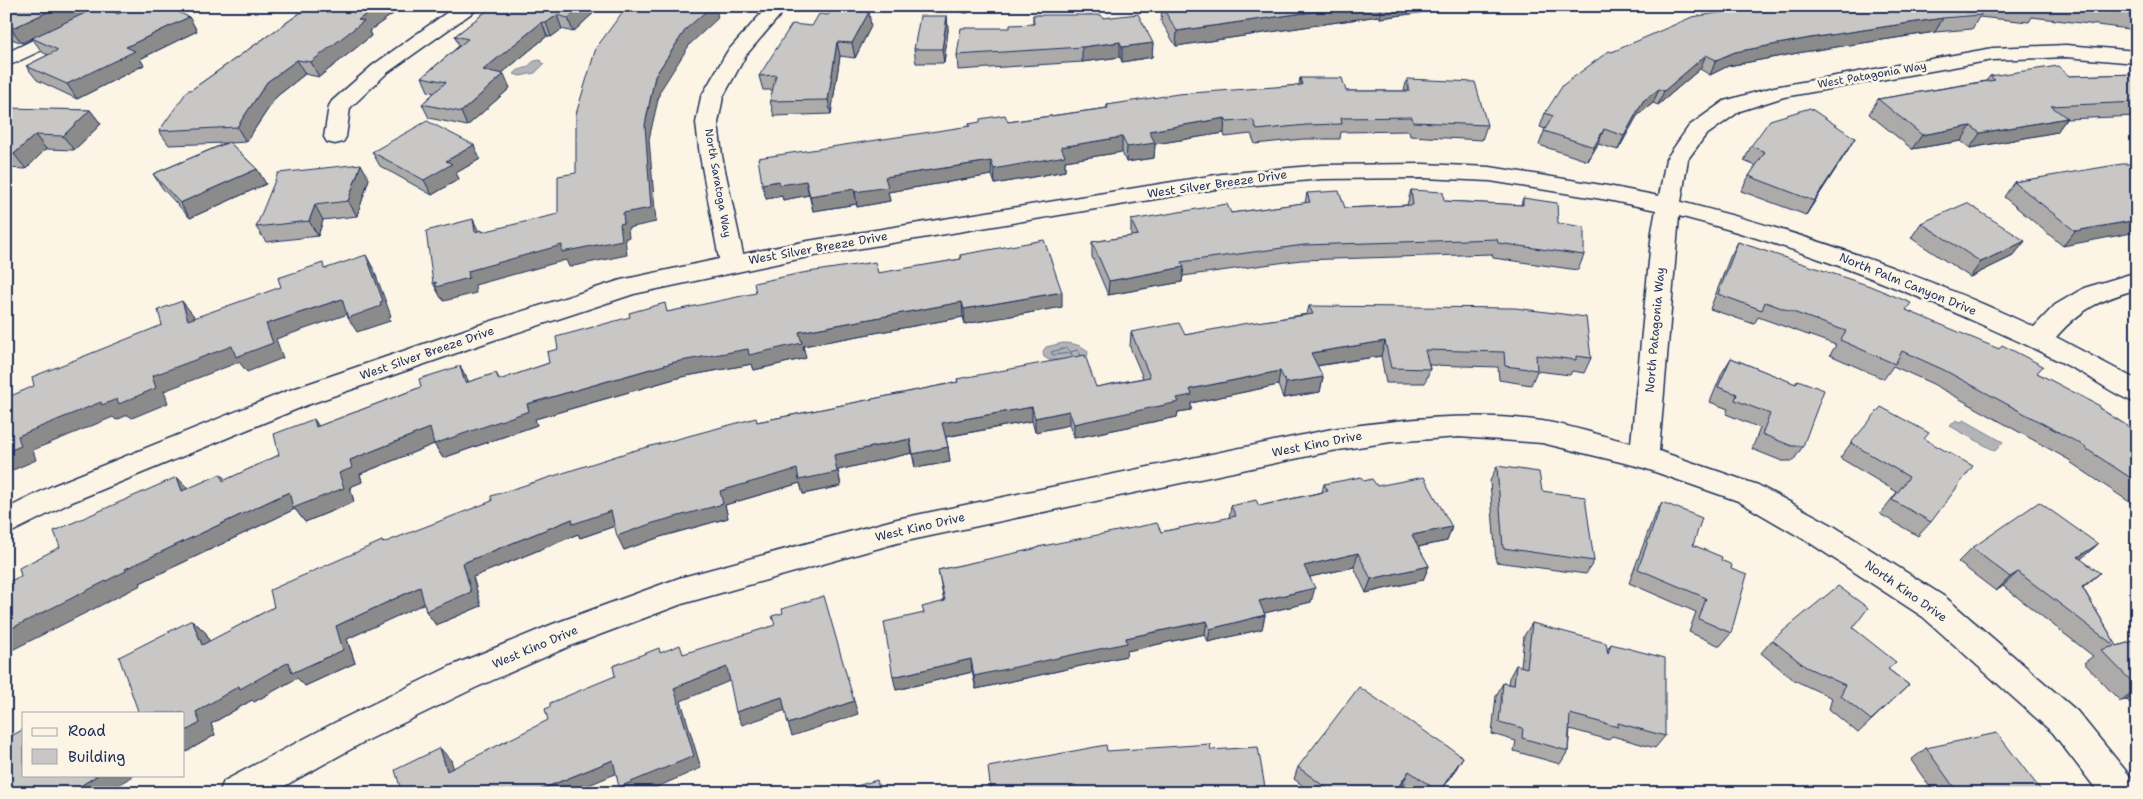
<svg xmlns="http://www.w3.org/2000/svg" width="2143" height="799" font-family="'Shantell Sans',sans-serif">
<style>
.water{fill:#b2b4b8;stroke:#767f94}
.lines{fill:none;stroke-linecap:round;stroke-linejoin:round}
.shore{stroke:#576482;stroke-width:1}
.street-casing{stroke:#1b2f5e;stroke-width:3}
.street{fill:#fcf5e5;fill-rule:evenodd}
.wall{fill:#acabaa;stroke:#1b2f5e}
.shaded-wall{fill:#8c8b8b;stroke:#1b2f5e}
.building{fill:#c8c7c6;stroke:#1b2f5e}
.labels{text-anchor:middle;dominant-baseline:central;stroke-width:5;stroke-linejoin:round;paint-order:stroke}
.far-street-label{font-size:11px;fill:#1b2f5e;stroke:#fcf5e5}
.street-label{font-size:12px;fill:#1b2f5e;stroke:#fcf5e5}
</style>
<rect width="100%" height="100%" fill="#fcf5e5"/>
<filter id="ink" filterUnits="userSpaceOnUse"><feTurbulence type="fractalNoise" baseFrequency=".02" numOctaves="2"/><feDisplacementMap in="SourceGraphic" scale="10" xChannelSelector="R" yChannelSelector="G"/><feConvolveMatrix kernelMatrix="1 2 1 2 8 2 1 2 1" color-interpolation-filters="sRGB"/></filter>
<g filter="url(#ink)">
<g class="water">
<path d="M540 60 544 64 535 73 520 76 514 74C518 69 520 70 525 68 533 64 530 61 540 60Z"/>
<path d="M1063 343C1072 343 1081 345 1088 351L1087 359 1083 361 1049 360 1044 357 1043 351 1046 347Z"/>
<polygon points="1956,420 1961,422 1964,420 2003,442 1995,451 1950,426"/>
</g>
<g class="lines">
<polyline class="shore" points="1073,356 1071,353 1053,355 1051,352 1067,348 1071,352 1077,350 1081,355"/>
<defs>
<g id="street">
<polygon points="104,6 129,6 127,10 6,67 6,53"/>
<polygon points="456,6 478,6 476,10 387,73 350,108 346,137 343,142 335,144 327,142 324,137 329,106 332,101 373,65"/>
<path d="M768 6H788L746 55 723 97 718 123 722 156 743 254 808 241 1222 174 1322 165 1423 164 1490 167 1608 186 1659 196 1666 159 1689 126 1724 101 1774 87 1993 48 2066 45 2137 51V63L2066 57 1993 60 1784 97 1740 111 1705 136 1688 159 1681 202C1802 232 1921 274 2034 327L2055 305 2084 288 2137 272V289C2099 301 2083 307 2056 337L2137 380V403C2118 397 2101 384 2084 374 2059 361 2034 348 2009 337 1903 288 1793 245 1679 216L1659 451 1758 485 1832 525 1945 597 2077 711 2134 781 2137 793H2099L2053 733 1923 617 1810 543 1738 501 1641 467 1542 443 1459 437 1391 442 1332 451 897 543 682 604 575 644 475 688 362 743 272 793H219L224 781 338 721 451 666 553 624 679 578 897 519 1332 429C1402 419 1471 411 1542 421 1572 426 1602 436 1631 443L1652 231 1656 210 1608 200 1490 181 1423 178 1322 179 1222 188 808 257 634 294 491 341 307 405 72 502 6 535V509L52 486 287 391 473 327 621 280 719 259 700 156 696 123 701 97 727 52Z"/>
<polygon points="957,6 976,6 974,10 966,12 959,10"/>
</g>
</defs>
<use href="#street" class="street-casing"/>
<use href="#street" class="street"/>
</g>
<g class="wall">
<polygon points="6,6 92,10 118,14 189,17 197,31 140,59 144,65 77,99 37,80 26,66 48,55 42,52 32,38 22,43 7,37 6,38"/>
<polygon points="310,6 404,6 369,31 371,36 319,77 305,74 276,97 246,142 230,143 257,169 266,184 190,218 163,189 153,174 226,143 169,145 159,131 191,90"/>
<polygon points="493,6 601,6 573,32 562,29 551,37 547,36 501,74 510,88 467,126 429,118 422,104 434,93 428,91 422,77 459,46 455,36"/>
<polygon points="1471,6 1380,18 1378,16 1176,46 1161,21 1162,7 1165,6"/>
<polygon points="1762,6 2137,6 2137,30 2032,17 2029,22 1979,17 1972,29 1935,32 1803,52 1728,66 1710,75 1700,69 1658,105 1653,103 1637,116 1618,150 1598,144 1588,161 1539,145 1545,129 1540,127 1545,113 1612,52"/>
<polygon points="1033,15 1103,18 1153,43 1152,57 1122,62 1120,57 1082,62 958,70 957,55 1010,28 1033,24"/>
<polygon points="947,16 948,30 944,63 916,63 914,49"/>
<polygon points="871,26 855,58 840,56 831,114 774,116 770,101 773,90 763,90 759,76"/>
<polygon points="2137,74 2137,116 2066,119 2057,132 1970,148 1961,141 1912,149 1869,114 1878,99 1986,81 1990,76 2069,76"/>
<polygon points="1300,78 1346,91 1404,91 1407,79 1487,125 1482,140 1410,136 1409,131 1341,132 1340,139 1303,139 1255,144 1251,134 1225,137 1224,133 1155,144 1154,158 1126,162 1122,152 1065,161 1065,171 995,184 992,175 888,192 890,201 857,207 857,204 813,211 809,195 783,200 782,196 766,199 969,126 969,124 1008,122 1107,108 1107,105 1299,85"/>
<polygon points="6,109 90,110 101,124 74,150 46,149 26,169 6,168"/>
<polygon points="1855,138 1846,153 1806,215 1741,191 1749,176 1756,166 1744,161 1751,146"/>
<polygon points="372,152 480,159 456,173 459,179 432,195 380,166"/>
<polygon points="2137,164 2063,246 2004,197 2014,182"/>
<polygon points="369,179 357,216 323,220 318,236 266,242 256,227"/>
<polygon points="1411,190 1444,201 1521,205 1523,198 1558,223 1584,255 1578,270 1493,258 1492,254 1301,260 1183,276 1182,282 1108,295 1092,257 1092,242 1131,236 1131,220 1231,213 1305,203 1307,193 1345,208 1407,205"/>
<polygon points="1921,223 2025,241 2013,256 1970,277 1911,238"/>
<polygon points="1738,242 1906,310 2037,373 2099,408 2137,432 2137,507 2070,462 2071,461 1933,384 1893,366 1884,379 1830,355 1836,345 1758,317 1754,324 1710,309 1730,257"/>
<polygon points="960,255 1062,307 965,324 963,317 803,346 806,358 754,370 752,364 681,377 535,419 537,425 443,458 434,444 360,474 362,482 350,487 354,502 305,522 295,509 140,583 141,585 21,576 60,547 221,474 226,480 279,455 319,426 421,387 460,366 469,382 496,373 500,380 549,363 558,349 668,312 961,259"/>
<polygon points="1309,306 1591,358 1584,373 1572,371 1570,375 1537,371 1531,385 1499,380 1498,367 1429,365 1430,369 1425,383 1386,383 1381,356 1317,366 1323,377 1320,392 1283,398 1278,385 1191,403 1191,410 1178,412 1177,417 1074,438 1069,425 1035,432 1032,421 946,437 948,447 950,462 915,468 912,453 838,470 841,486 803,494 800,483 725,505 728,518 660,537 624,550 615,526 580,538 578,534 473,577 481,606 436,625 426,611 424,603 347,639 355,663 305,686 297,678 254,702 252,700 211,724 215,735 184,753 184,713 138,711 192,620 206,633 209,642 274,607 382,541 384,543 757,422 958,382 957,379 1096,387 1143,378 1130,347 1131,332 1185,335 1307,314"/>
<polygon points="1731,358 1795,384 1798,380 1803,446 1793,461 1782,461 1752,449 1760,428 1726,414 1728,409 1710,402 1722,373"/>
<polygon points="1924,439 1931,522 1918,536 1880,514 1897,492 1840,458 1851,443"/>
<polygon points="1497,466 1542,491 1594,561 1586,574 1496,562 1490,481"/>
<polygon points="1364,481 1377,486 1452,527 1447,541 1418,547 1429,566 1423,580 1366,593 1354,567 1310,577 1311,602 1264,613 1265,615 1262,629 1208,642 1205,634 1127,651 1126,656 976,689 972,672 896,690 923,613 944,602 938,570 1038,549 1038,547 1161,532 1229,518 1231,506 1259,506 1322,492 1324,484"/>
<polygon points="1662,502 1693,545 1721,560 1731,633 1720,646 1689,632 1696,612 1629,583 1654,516"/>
<polygon points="2098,544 2080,559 2083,588 2117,646 2137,640 2137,710 2127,700 2120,701 2084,663 2093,656 2003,586 1996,591 1958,562 1972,548"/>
<polygon points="1532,623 1607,650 1611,644 1665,736 1655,748 1612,736 1609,740 1570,729 1568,751 1560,764 1514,751 1516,741 1492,734 1496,696 1503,683 1508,684 1509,678 1516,665 1521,667 1524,636"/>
<polygon points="1853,628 1888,669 1909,685 1858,733 1829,709 1832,698 1794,680 1761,653 1772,640"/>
<polygon points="1926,748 2043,793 1934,793 1911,760"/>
<polygon points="1298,767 1456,769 1440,793 1417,793 1403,783 1397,793 1312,793 1294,779"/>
</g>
<g class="shaded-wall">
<polygon points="60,6 89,6 92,10 22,43 11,29"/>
<polygon points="378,6 404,6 369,31 371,36 319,77 311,62 358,20"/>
<polygon points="581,6 601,6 573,32 568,18"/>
<polygon points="704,6 717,6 716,8 718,18 690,44 660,91 649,139 656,222 628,228 629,238 625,238 627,255 569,267 566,260 475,285 476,293 444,301 442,298 441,298 433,283 468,271 620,224 645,125 655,76 686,29"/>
<polygon points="1353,6 1380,6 1378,16 1176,46 1177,31"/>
<polygon points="1382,6 1471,6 1380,18"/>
<polygon points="1478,6 1494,6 1477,9"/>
<polygon points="869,12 871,26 855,58 852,43"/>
<polygon points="557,15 562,29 551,37 546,23"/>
<polygon points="947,16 948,30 944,63 942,49"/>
<polygon points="189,17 197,31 140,59 144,65 77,99 67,84 126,47"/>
<polygon points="1943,18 1935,32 1803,52 1728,66 1710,75 1716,60 1735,52 1810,38"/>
<polygon points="542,22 547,36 489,84 483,70"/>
<polygon points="837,42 840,56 831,114 828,100"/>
<polygon points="1120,42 1120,57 1082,62 1082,47"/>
<polygon points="1153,43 1152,57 1122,62 1122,47"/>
<polygon points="1706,55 1700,69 1658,105 1664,91"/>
<polygon points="297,60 305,74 276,97 246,142 237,127 267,82"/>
<polygon points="504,74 510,88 467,126 461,112"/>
<polygon points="1659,89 1653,103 1637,116 1618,150 1624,136 1643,101"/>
<polygon points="90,110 101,124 74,150 63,136"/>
<polygon points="1225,118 1224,133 1155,144 1154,158 1126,162 1127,147 1149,131"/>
<polygon points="2067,118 2057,132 1970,148 1980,133"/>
<polygon points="1971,126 1961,141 1912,149 1922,135"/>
<polygon points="1604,129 1598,144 1588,161 1594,147"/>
<polygon points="35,135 46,149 26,169 14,154"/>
<polygon points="1122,137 1122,152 1065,161 1065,171 995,184 994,169 1061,147"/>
<polygon points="1855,138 1846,153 1806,215 1814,201"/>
<polygon points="474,145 480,159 456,173 459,179 432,195 424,180 446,161"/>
<polygon points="991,161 992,175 888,192 890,201 857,207 855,192 885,177"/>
<polygon points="361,164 369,179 357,216 348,201"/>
<polygon points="257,169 266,184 190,218 180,203"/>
<polygon points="779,181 806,181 809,195 783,200 782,196 766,199 762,184"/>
<polygon points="854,189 857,204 813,211 810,196"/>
<polygon points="315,205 323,220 318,236 309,221"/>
<polygon points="473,219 480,234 475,232"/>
<polygon points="2137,220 2137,232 2063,246 2075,231"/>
<polygon points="2025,241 2013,256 1970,277 1981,262"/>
<polygon points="366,255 374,270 391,316 389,317 390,321 357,332 348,318"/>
<polygon points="1184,267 1182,282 1108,295 1109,281"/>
<polygon points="1062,292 1062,307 965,324 964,309"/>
<polygon points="342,299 351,313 276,339 283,358 247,372 239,362 164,391 168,403 132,418 128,415 116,420 113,417 33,450 36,460 6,473 6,452 18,436 266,324"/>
<polygon points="182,301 194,316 200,335 188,320"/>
<polygon points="962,302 963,317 803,346 806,358 754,370 752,364 681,377 535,419 537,425 443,458 434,444 360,474 362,482 350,487 354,502 305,522 295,509 140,583 141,585 6,653 6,631 125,569 289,492 339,473 350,460 430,428 527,404 675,362 799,332"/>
<polygon points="1385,341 1381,356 1308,367 1311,353"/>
<polygon points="460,366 468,381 473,398 465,383"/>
<polygon points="1280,371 1278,385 1191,403 1191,410 1178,412 1177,417 1074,438 1074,424 1177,398 1190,389"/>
<polygon points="1323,377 1320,392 1283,398 1286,383"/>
<polygon points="1032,407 1032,421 944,437 942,423"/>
<polygon points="1069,411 1069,425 1035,432 1035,418"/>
<polygon points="314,419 324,434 316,427"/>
<polygon points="910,439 912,453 838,470 841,486 803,494 800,483 725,505 728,518 660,537 624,550 617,536 720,491 834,455"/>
<polygon points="948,447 950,462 915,468 913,454"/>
<polygon points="177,477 190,491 182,491"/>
<polygon points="611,511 618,525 580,538 578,534 473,577 481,606 436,625 426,611 463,563 572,519"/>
<polygon points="1452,527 1447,541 1407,549 1412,535"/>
<polygon points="2098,544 2082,558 2063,571 2078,557"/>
<polygon points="1358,553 1354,567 1301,579 1304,566"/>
<polygon points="1429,566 1423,580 1366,593 1371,579"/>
<polygon points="2018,572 2003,586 1996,591 2010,577"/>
<polygon points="2100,573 2084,587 2066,601 2082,587"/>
<polygon points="420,587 430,601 347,639 355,663 305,686 297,678 254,702 252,700 211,724 215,735 184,753 184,732 196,712 336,626"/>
<polygon points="1315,588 1311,602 1256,615 1259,601"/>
<polygon points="1265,615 1262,629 1208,642 1210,629"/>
<polygon points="192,620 206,633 216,658 202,645"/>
<polygon points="1207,621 1205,634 1127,651 1126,656 976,689 974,676 1126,638"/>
<polygon points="971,659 972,672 896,690 893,677"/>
<polygon points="727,667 732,680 681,701 701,768 643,793 623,793 619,787 674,688"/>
<polygon points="2137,689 2137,692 2127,700 2120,701"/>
<polygon points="782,697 786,710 742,725 736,712"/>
<polygon points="854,701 858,714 792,736 788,724"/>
<polygon points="440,748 451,760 458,783 447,771"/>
<polygon points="1463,757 1456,769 1440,793 1439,793"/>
<polygon points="613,760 620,772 570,793 532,793"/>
<polygon points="1409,771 1403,783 1397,793 1394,793"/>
<polygon points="98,775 134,775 106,793 73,793 74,790"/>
</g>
<g class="building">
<polygon points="6,6 60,6 11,29 6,27"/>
<polygon points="100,6 103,6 118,14 134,6 164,6 189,17 126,47 135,51 67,84 26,66 58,50 32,38"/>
<polygon points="310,6 378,6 358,20 364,21 311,62 297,60 267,82 237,127 159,131 188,90 191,90"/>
<polygon points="493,6 581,6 568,18 557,15 546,23 542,22 483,70 504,74 461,112 422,104 446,82 422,77 468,39 455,36"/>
<polygon points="627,6 712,6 686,29 655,76 645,125 651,208 623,213 624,223 620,224 622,240 562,252 562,245 468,271 469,278 436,287 436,282 433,283 426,231 473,219 475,232 482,230 482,232 558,214 558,176 576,173 576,114 596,48"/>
<polygon points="1165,6 1353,6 1177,31 1162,7"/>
<polygon points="1762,6 1982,6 1981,15 1943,18 1810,38 1735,52 1716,60 1706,55 1664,91 1659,89 1643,101 1624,136 1604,129 1594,147 1544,131 1553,116 1545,113 1563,85 1609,51 1612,52 1692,17"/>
<polygon points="2021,6 2036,6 2038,8"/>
<polygon points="2066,6 2137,6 2137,15"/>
<polygon points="832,8 869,12 852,43 837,42 828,100 770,101 776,75 759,76 792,24 812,26 819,14 828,15"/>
<polygon points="1138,14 1153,43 1122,47 1120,42 1082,47 957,55 961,28 1010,28 1010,25 1034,24 1033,15 1101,15 1103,18"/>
<polygon points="920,16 947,16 942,49 914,49"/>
<polygon points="2058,66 2069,76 2137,74 2137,102 2051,106 2067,118 1980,133 1971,126 1922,135 1878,99 1995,80 1990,76"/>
<polygon points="1300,78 1342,78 1346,91 1409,91 1407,79 1475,82 1487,125 1413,122 1412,117 1341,118 1342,124 1306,125 1257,130 1253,120 1227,122 1225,118 1149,131 1155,143 1127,147 1122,137 1061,147 1065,156 994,169 991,161 885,177 888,187 855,192 854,189 810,196 806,181 780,185 779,181 762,184 758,158 970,126 969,124 980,122 980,119 1005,115 1008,122 1108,108 1107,105 1178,94 1302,85"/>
<polygon points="8,108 90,110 63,136 35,135 14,154 6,154 6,109"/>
<polygon points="1810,108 1855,138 1814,201 1749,176 1765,152 1751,146 1770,120"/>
<polygon points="427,121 474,145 446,161 452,164 424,180 372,152"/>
<polygon points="229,142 257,169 180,203 153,174"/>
<polygon points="361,164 348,201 315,205 309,221 256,227 278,173"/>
<polygon points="2122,164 2137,164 2137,220 2075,231 2014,182"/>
<polygon points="1411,190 1443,192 1444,201 1523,205 1523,198 1557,203 1558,223 1584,227 1584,255 1498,243 1497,239 1304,245 1181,262 1184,267 1109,281 1092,242 1138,235 1131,220 1227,204 1231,213 1310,202 1307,193 1339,191 1345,208 1413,205"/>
<polygon points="1967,203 2025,241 1981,262 1921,223"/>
<polygon points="1044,240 1062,292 964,309 962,302 799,332 802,343 749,355 748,349 675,362 527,404 529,411 434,444 430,428 350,460 352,468 339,473 344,488 293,508 289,492 125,569 126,571 6,631 6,583 21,576 19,568 60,547 54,531 177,477 182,491 221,474 223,481 279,455 274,434 314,419 316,427 421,387 419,379 460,366 465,383 496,373 499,380 549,363 547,352 558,349 556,337 630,317 629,313 665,303 667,312 756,293 754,283 802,273 875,262 878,273 961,259 960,255"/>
<polygon points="1738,242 1870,286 1911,303 1906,310 1999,349 2002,345 2043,366 2037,373 2100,406 2099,408 2137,432 2137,482 2085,448 2086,447 1944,370 1902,351 1895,364 1840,340 1846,331 1765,302 1762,310 1718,294"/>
<polygon points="366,255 383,301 380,302 381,306 348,318 342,299 266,324 273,343 236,357 232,346 152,376 156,388 119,404 117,399 102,405 101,402 18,436 21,446 6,452 6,398 34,386 32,377 162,325 158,310 182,301 188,320 281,287 278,278 323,263 324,269"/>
<polygon points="1309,306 1515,308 1586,317 1591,358 1576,356 1576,360 1536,355 1537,370 1505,366 1504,352 1425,350 1430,369 1391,368 1385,341 1311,353 1323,377 1286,383 1280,371 1190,389 1192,395 1177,398 1179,402 1074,424 1069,411 1035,418 1032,407 942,423 948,447 913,454 910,439 834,455 837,472 799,480 797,469 720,491 723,504 653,523 617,536 611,511 573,524 572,519 463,563 471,592 426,611 420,587 336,626 343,650 292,673 289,662 240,689 239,686 196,712 200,723 184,732 184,713 136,713 138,711 119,657 192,620 202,645 274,607 270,590 382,541 383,543 492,501 491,496 632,451 756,418 757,422 958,382 957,379 1085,355 1096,387 1150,377 1131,332 1179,323 1185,335 1242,324 1313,314"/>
<polygon points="1731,358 1796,384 1798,380 1824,390 1803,446 1792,446 1762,434 1770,414 1735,400 1737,394 1718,387"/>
<polygon points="1881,407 1929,433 1924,439 1973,466 1931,522 1892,500 1909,477 1851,443"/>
<polygon points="1497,466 1539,472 1542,491 1585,497 1594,561 1503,548"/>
<polygon points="1361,477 1364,481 1372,479 1377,486 1424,477 1452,527 1412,535 1429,566 1371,579 1358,553 1304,566 1315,588 1259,601 1265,615 1210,629 1207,621 1126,638 1127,643 974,676 971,659 893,677 884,622 924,613 922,607 945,601 938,570 1038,548 1038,547 1157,523 1161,532 1236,516 1231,506 1256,500 1259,506 1328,491 1324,484"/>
<polygon points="1662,502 1702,518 1693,545 1722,557 1721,560 1732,565 1731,569 1747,575 1731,633 1699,619 1706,598 1638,569"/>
<polygon points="2039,502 2098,544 2078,557 2100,573 2082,587 2117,646 2137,640 2137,687 2101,650 2115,646 2018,572 2010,577 1972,548"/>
<polygon points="1838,586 1868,608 1853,628 1896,662 1888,669 1909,685 1871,720 1841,696 1845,685 1806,667 1772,640"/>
<polygon points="824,596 854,701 788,724 782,697 736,712 727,667 674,688 694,756 619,787 613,760 532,793 402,793 395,770 440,748 447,771 548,720 545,709 550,707 550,703 615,676 613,666 659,648 660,653 680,645 683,654 775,625 772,616 783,613 782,609"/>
<polygon points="1532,623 1606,643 1608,654 1611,644 1665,658 1665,736 1618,723 1618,727 1570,714 1568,751 1522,738 1523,728 1499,722 1503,683 1514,685 1516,665 1527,668"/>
<polygon points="1359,687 1463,757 1439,792 1409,771 1394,793 1333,793 1298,767"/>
<polygon points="24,729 24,775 98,775 74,790 74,792 73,793 6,793 6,739"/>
<polygon points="1997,733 2043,793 1958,793 1926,748"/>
<polygon points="1210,744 1211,750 1258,747 1266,793 991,793 988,767 1106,745 1107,751"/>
<polygon points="877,780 880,793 833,793"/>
</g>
</g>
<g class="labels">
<g class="far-street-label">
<text transform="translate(1872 75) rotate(-10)">West Patagonia Way</text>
<text transform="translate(718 183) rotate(80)">North Saratoga Way</text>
</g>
<g class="street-label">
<text transform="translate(1217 184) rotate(-8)">West Silver Breeze Drive</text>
<text transform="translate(818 248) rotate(-10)">West Silver Breeze Drive</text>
<text transform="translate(1908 284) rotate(22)">North Palm Canyon Drive</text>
<text transform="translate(1655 330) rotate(-85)">North Patagonia Way</text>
<text transform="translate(427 353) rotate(-19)">West Silver Breeze Drive</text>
<text transform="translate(1317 444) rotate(-11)">West Kino Drive</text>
<text transform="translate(920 527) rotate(-13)">West Kino Drive</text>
<text transform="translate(1906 591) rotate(35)">North Kino Drive</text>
<text transform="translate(535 647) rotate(-23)">West Kino Drive</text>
</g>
</g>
<rect width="2143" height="799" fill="none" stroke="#fcf5e5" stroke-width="25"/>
<rect x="12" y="12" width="2118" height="774" fill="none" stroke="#1b2f5e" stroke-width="2" filter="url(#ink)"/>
<rect x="22" y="712" width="162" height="65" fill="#fcf5e5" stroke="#a2a6af"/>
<rect x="32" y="728" width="25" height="8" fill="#fcf5e5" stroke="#a2a6af"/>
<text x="68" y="736" font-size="15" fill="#1b2f5e">Road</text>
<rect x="32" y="749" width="25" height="15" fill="#c8c7c6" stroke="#a2a6af"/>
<text x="68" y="762" font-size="15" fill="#1b2f5e">Building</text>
</svg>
